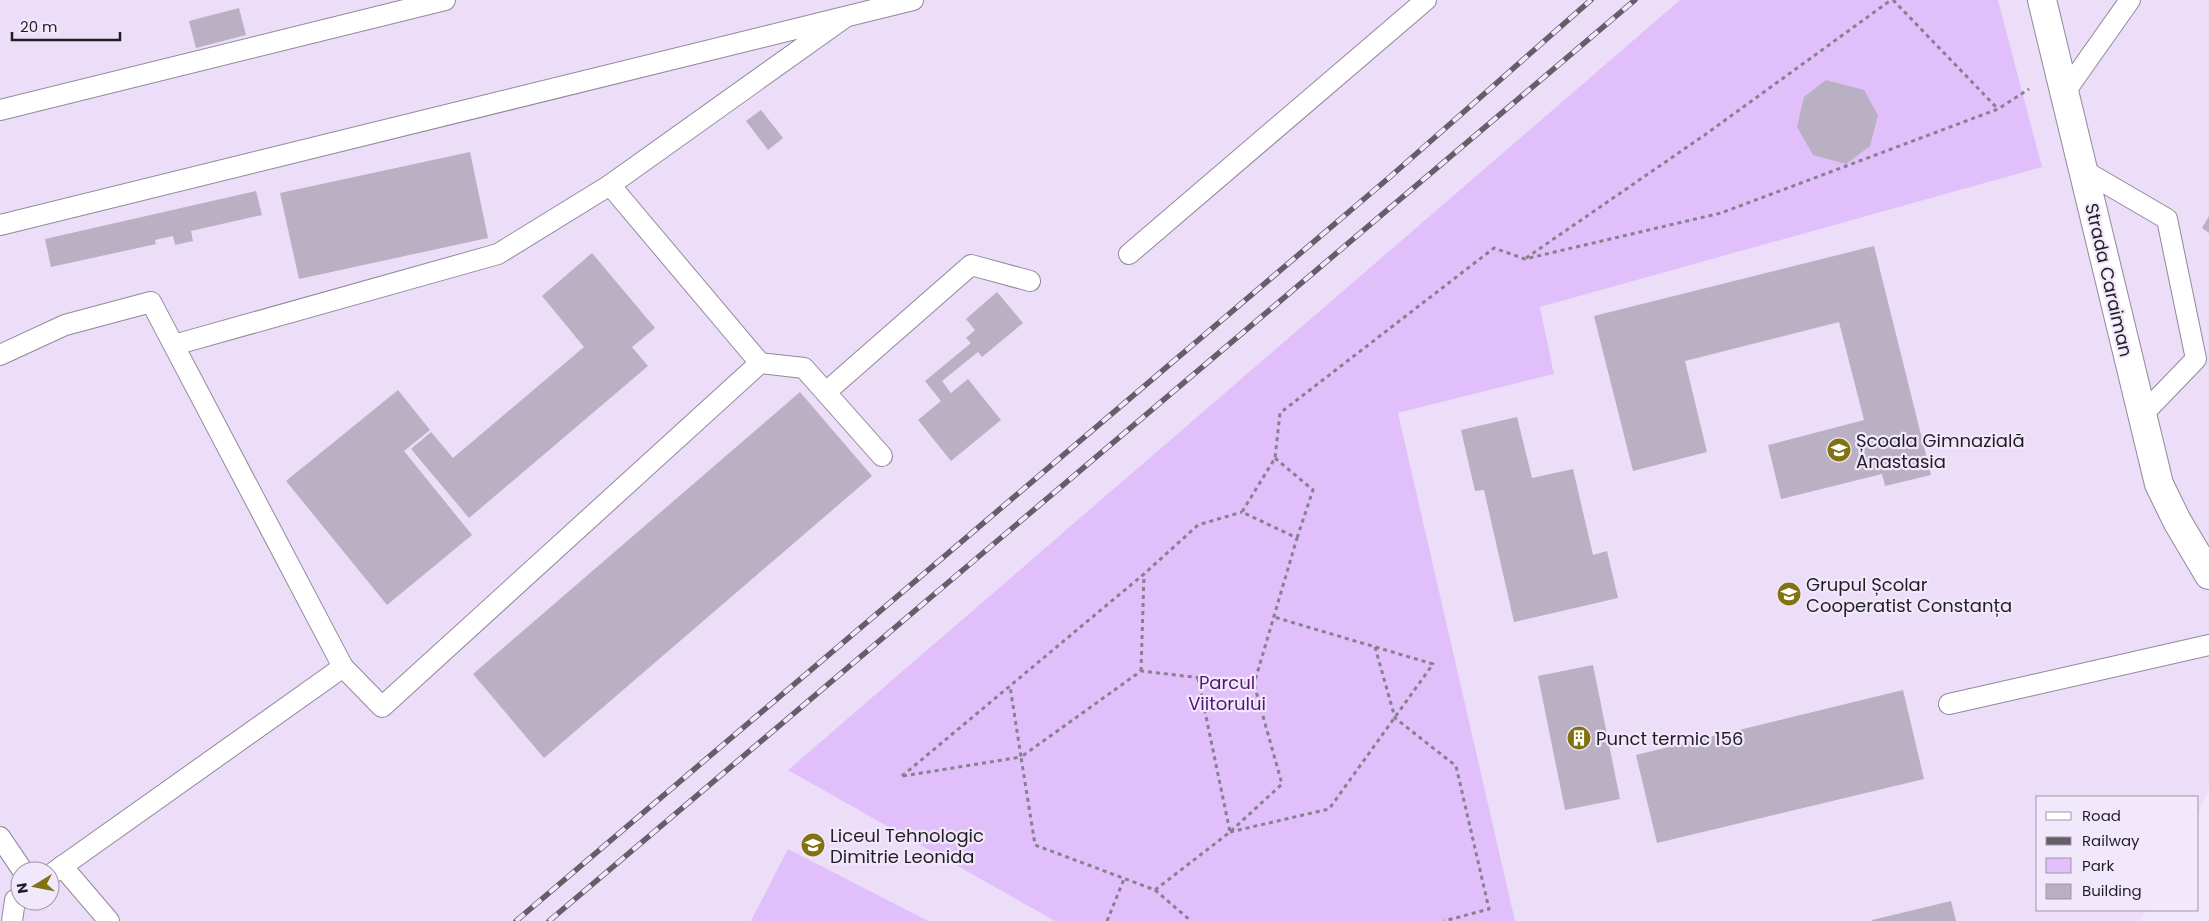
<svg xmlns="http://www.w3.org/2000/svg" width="2209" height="921" font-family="Poppins,sans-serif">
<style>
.built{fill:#ecddf8;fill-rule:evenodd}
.green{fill:#e0bffa}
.building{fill:#bab0c3}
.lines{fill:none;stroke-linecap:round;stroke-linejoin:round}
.service-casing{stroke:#92889a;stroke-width:22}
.tertiary-casing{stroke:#92889a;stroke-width:30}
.path{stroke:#87808d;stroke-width:3;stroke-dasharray:4 4;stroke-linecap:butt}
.service{stroke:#fff;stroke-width:20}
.tertiary{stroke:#fff;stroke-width:28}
.rail-casing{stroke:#645e69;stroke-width:5.5}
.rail{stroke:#f2e8fb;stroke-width:4;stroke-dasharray:11;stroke-linecap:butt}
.labels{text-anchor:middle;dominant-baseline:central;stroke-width:4.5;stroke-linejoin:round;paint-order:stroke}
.street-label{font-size:18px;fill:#211d24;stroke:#f2e8fb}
.poi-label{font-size:18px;fill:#211d24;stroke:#f2e8fb;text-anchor:start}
.park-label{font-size:18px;fill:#511871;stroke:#f2e8fb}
</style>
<rect width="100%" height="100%" fill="#f2e8fb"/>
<g class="built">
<path d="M0 0H1680L789 769 1055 921H0ZM20 871H50V901H20Z"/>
<polygon points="1998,0 2209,0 2209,789 2198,814 2198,797 2038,797 2038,910 2146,910 2140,921 1515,921 1398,413 1554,374 1540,307 2042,167"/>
</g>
<g class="green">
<polygon points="1680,0 1998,0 2042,167 1540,307 1554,374 1398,413 1515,921 1055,921 788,770"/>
<polygon points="788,849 928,921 751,921"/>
</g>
<g class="building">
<polygon points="239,8 246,35 196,48 189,21"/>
<polygon points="1826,80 1864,90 1878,115 1870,146 1846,164 1813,155 1797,127 1804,97"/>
<polygon points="761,110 783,138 768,150 746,121"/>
<polygon points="470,152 488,238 299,279 280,193"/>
<polygon points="256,191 262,215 191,231 193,241 175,245 173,236 155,240 156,244 51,267 45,239"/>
<polygon points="2209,216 2209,233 2202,228"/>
<polygon points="1874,246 1931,475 1885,486 1882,474 1781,499 1768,445 1864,420 1839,322 1685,361 1707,452 1633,471 1594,316"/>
<polygon points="592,253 655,328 632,347 648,366 469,518 411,449 431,432 453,458 584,347 542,296"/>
<polygon points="997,292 1023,323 982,357 978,352 942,381 951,393 968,379 1001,420 951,461 918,420 941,401 925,381 971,343 966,338 975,330 966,319"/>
<polygon points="398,390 430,430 404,451 472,535 387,605 286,481"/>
<polygon points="800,392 872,476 544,758 473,674"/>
<polygon points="1517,417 1532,478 1573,469 1593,555 1607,551 1618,598 1514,622 1484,490 1475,491 1461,430"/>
<polygon points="1593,665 1620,799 1565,810 1538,676"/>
<polygon points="1903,690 1924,779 1657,843 1636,755"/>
<polygon points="1951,901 1956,921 1872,921 1872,920"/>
</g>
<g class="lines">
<defs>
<g id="service">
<polyline points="2065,92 2130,0"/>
<polyline points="0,110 445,0"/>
<polyline points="2083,170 2167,219 2196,359 2142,415"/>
<polyline points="0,225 913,0"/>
<polyline points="1129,254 1426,0"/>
<polyline points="174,345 498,254 610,185"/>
<polyline points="0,355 65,325 151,302 343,667"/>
<polyline points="760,363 804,368 882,456"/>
<polyline points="826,392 971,265 1030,281"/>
<polyline points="1949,704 2209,645"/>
<polyline points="0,837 23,871"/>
<polyline points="62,866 109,921"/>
<polyline points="50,875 343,667 382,707 760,363 610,185 844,18"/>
<polyline points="12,921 15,900 20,897"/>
</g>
<polyline id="tertiary" points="2042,0 2159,484 2177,521 2209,575"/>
</defs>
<use href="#service" class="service-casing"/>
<use href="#tertiary" class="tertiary-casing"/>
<g class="path">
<polyline points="1893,0 1998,109"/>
<polyline points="1526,258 1706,134 1891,0"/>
<polyline points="1275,458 1313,490 1297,538"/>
<polyline points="1375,647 1395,718 1456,766 1489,909 1444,921"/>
<polyline points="1141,671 1144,574"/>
<polyline points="1198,678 1230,832 1155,890 1035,845 1021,757 1141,671 1254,684 1297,538 1242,512 1275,458 1280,413 1494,248 1525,259 1721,213 1998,109 2029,89"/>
<polyline points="902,776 1144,574 1198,525 1242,512"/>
<polyline points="903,776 1021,757 1010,686"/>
<polyline points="1231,831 1282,784 1254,684"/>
<polyline points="1230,832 1329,809 1433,664 1274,617"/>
<polyline points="1155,890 1191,921"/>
<polyline points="1107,921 1124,879"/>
</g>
<use href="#service" class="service"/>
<use href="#tertiary" class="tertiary"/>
<defs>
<g id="rail">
<polyline points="516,921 1391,176 1591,0"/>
<polyline points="549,921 1635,0"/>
</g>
</defs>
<use href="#rail" class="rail-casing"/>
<use href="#rail" class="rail"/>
</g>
<defs>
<symbol id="school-disc" viewBox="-11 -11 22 22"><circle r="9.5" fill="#827212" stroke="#f2e8fb"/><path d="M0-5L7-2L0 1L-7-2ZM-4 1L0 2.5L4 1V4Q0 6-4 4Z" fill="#fff"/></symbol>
<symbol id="building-disc" viewBox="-11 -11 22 22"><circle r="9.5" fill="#827212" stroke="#f2e8fb"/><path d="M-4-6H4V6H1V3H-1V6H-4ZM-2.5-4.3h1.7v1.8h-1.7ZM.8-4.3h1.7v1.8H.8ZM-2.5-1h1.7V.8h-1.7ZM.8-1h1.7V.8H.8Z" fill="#fff"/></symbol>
</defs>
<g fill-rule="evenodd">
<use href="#school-disc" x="1825" y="436" width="28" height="28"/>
<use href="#school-disc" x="1775" y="580" width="28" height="28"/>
<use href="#building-disc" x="1565" y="724" width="28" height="28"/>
<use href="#school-disc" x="799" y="831" width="28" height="28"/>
</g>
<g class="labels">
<g class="street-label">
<text transform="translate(2109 280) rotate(77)">Strada Caraiman</text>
</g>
<g class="poi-label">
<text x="1856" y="440">Școala Gimnazială<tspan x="1856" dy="21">Anastasia</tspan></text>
<text x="1806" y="584">Grupul Școlar<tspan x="1806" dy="21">Cooperatist Constanța</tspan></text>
<text x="1596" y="738">Punct termic 156</text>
<text x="830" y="835">Liceul Tehnologic<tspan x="830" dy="21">Dimitrie Leonida</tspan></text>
</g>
<g class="park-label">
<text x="1227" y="682">Parcul<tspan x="1227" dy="21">Viitorului</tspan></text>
</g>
</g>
<rect x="2036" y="796" width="162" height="115" fill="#f2e8fb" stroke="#9e97a5"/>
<rect x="2046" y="812" width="25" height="8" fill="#ffffff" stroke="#9e97a5"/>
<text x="2082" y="821" font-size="15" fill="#211d24">Road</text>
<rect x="2046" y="837" width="25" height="8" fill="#645e69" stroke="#9e97a5"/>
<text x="2082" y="846" font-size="15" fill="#211d24">Railway</text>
<rect x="2046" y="858" width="25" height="15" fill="#e0bffa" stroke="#9e97a5"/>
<text x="2082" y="871" font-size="15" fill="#211d24">Park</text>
<rect x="2046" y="884" width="25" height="15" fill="#bab0c3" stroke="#9e97a5"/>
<text x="2082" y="896" font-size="15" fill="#211d24">Building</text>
<g transform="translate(35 886) rotate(260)"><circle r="24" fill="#f2e8fb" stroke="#9e97a5"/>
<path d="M0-4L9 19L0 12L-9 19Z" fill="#827212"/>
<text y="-8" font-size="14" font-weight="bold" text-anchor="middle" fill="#211d24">N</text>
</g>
<path d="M12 32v8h108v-8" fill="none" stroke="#211d24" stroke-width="2.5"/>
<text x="20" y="32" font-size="15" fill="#211d24" stroke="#f2e8fb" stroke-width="4" paint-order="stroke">20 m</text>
</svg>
